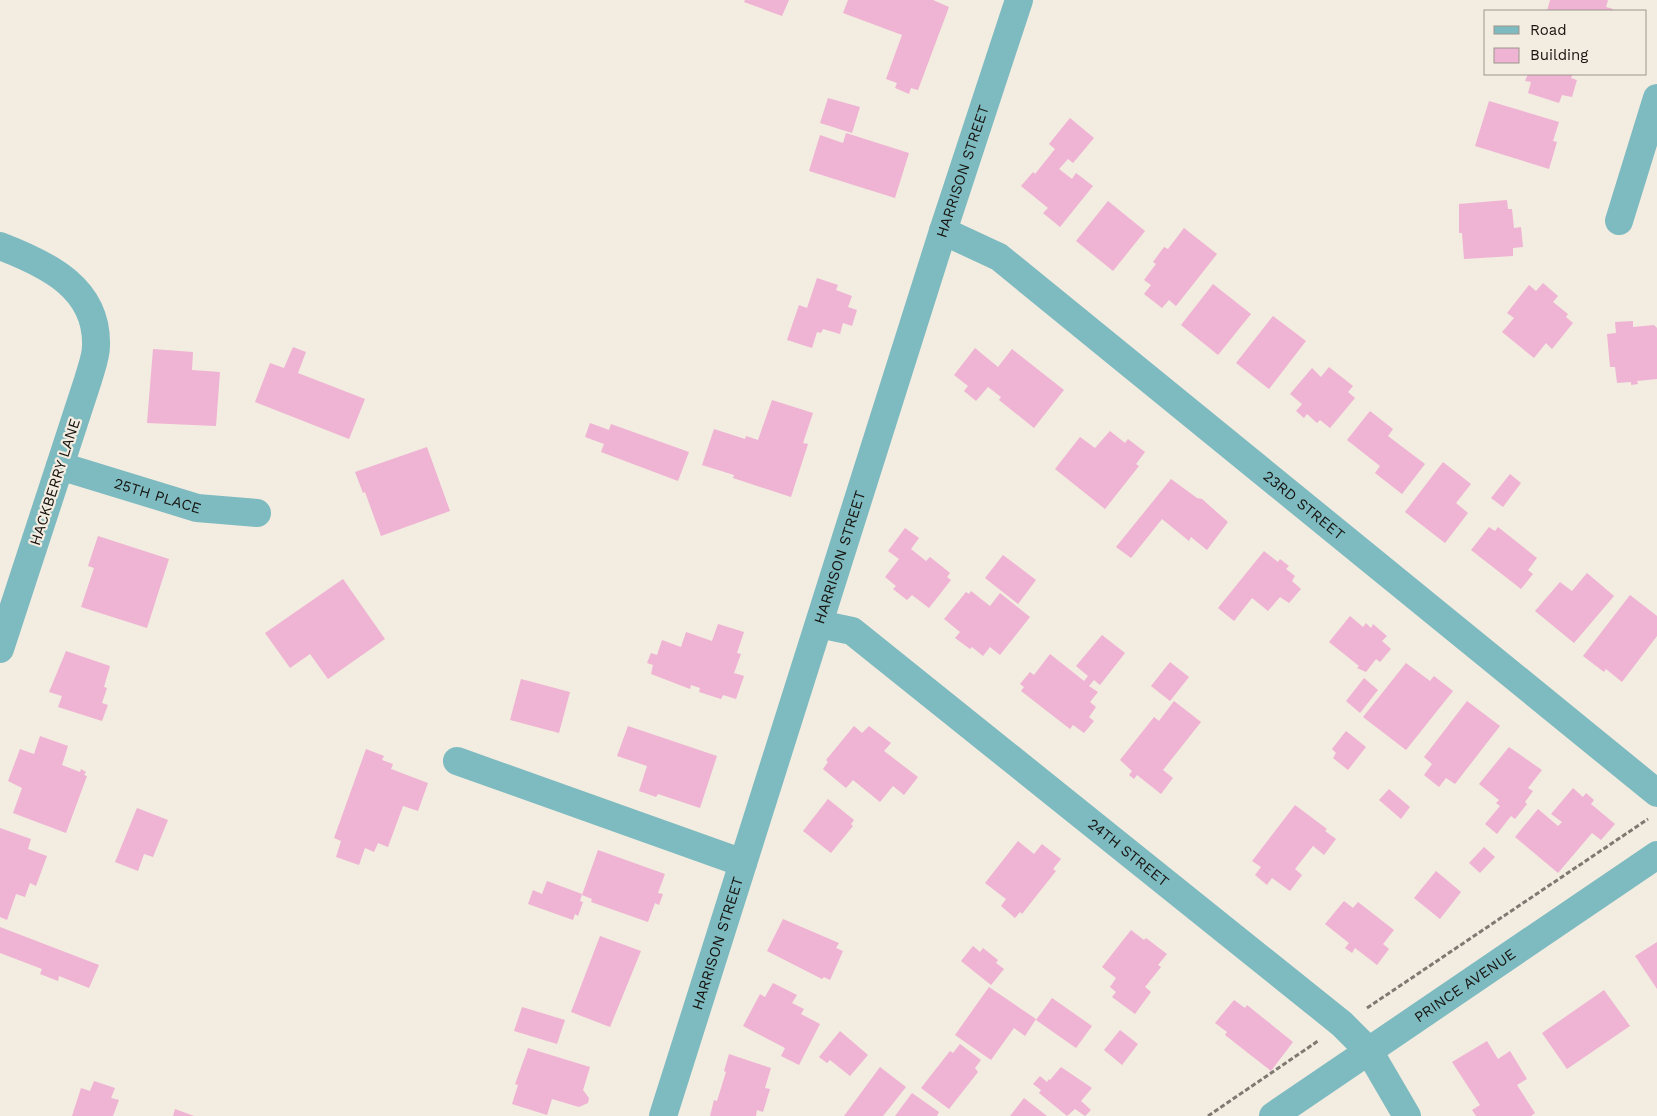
<svg xmlns="http://www.w3.org/2000/svg" width="1657" height="1116" font-family="'Work Sans',sans-serif">
<style>
.building{fill:#efb3d3}
.lines{fill:none;stroke-linecap:round;stroke-linejoin:round}
.path{stroke:#7e7a72;stroke-width:3;stroke-dasharray:5 2.5;stroke-linecap:butt}
.minor{stroke:#7ebbc0;stroke-width:28}
.tertiary{stroke:#7ebbc0;stroke-width:28}
.labels{text-anchor:middle;dominant-baseline:central;stroke-width:4.5;stroke-linejoin:round;paint-order:stroke}
.street-label{font-size:15px;fill:#171410;stroke:#f3ece1}
</style>
<rect width="100%" height="100%" fill="#f3ece1"/>
<g class="building">
<polygon points="745,0 789,0 782,16 744,2"/>
<polygon points="848,0 933,0 949,7 918,90 911,88 909,94 895,88 897,83 886,79 902,35 843,13"/>
<polygon points="1550,0 1608,0 1606,7 1613,9 1612,11 1547,11"/>
<polygon points="1528,74 1573,74 1571,78 1577,80 1572,97 1562,95 1559,103 1528,93 1531,82 1525,81"/>
<polygon points="828,98 860,107 852,133 820,123"/>
<polygon points="1489,101 1559,122 1553,141 1557,142 1549,169 1475,146"/>
<polygon points="1070,118 1094,138 1073,163 1068,159 1059,169 1072,179 1076,173 1093,186 1060,227 1043,213 1048,208 1021,186 1033,172 1035,174 1055,149 1049,144"/>
<polygon points="846,133 909,153 895,198 809,171 820,135 843,143"/>
<polygon points="1507,200 1508,209 1512,209 1514,228 1521,227 1523,247 1513,248 1513,256 1464,259 1462,233 1459,233 1459,204"/>
<polygon points="1108,201 1145,231 1113,271 1076,241"/>
<polygon points="1184,228 1217,254 1176,306 1169,300 1162,308 1144,294 1151,285 1144,280 1156,264 1153,262 1164,247 1168,249"/>
<polygon points="817,278 838,285 836,290 852,296 848,307 857,310 852,326 843,323 840,334 823,329 821,333 817,332 812,348 787,340 799,305 807,308"/>
<polygon points="1543,283 1558,296 1553,302 1568,314 1566,317 1573,323 1552,349 1546,343 1534,358 1502,332 1514,318 1507,313 1529,285 1536,291"/>
<polygon points="1213,284 1251,314 1218,355 1181,325"/>
<polygon points="1273,316 1306,341 1269,389 1236,363"/>
<polygon points="1633,321 1633,327 1654,325 1657,328 1657,379 1637,381 1638,384 1631,385 1631,382 1617,383 1615,367 1610,367 1607,334 1616,333 1615,322"/>
<polygon points="293,347 306,352 298,373 365,399 349,439 255,402 270,363 284,368"/>
<polygon points="975,348 998,367 1012,349 1064,390 1034,428 999,400 1001,397 988,387 976,401 964,391 968,386 954,375"/>
<polygon points="153,349 193,352 192,370 220,372 216,426 147,423"/>
<polygon points="1329,367 1353,386 1348,392 1355,398 1330,428 1320,420 1317,423 1307,414 1304,418 1296,411 1302,404 1290,394 1312,368 1321,377"/>
<polygon points="772,400 813,413 803,443 808,444 791,497 733,478 734,475 702,465 714,429 745,439 746,436 758,440"/>
<polygon points="1370,411 1393,429 1388,436 1425,464 1402,494 1375,473 1380,466 1347,440"/>
<polygon points="590,423 609,430 611,424 689,452 678,481 601,452 604,444 585,437"/>
<polygon points="1110,431 1125,443 1128,439 1145,452 1136,464 1139,466 1105,509 1055,469 1080,437 1095,448"/>
<polygon points="427,447 450,511 381,536 365,492 363,493 355,472"/>
<polygon points="1443,462 1471,484 1456,503 1468,513 1445,543 1405,512"/>
<polygon points="1510,474 1521,483 1503,507 1491,498"/>
<polygon points="1171,479 1197,498 1202,499 1228,522 1207,550 1191,537 1189,541 1162,519 1131,558 1116,547"/>
<polygon points="1489,527 1495,531 1498,527 1537,558 1528,570 1533,574 1521,589 1471,550"/>
<polygon points="905,528 919,538 911,549 926,561 930,557 950,573 947,577 951,580 929,608 912,595 907,600 893,589 896,586 885,577 899,559 888,551"/>
<polygon points="98,536 169,559 147,628 81,607 94,568 88,566"/>
<polygon points="1264,551 1278,562 1280,559 1289,566 1286,569 1295,576 1292,581 1301,589 1289,603 1280,597 1268,611 1252,598 1234,621 1218,608"/>
<polygon points="1003,555 1036,580 1018,604 985,578"/>
<polygon points="1587,573 1614,596 1574,643 1535,611 1560,582 1572,591"/>
<polygon points="343,579 385,639 328,679 310,654 290,668 265,633"/>
<polygon points="971,591 990,606 1000,593 1030,617 1000,655 990,647 983,656 972,647 970,649 955,638 960,632 944,619 966,592 969,594"/>
<polygon points="1630,595 1657,616 1657,636 1622,682 1606,669 1604,672 1583,656"/>
<polygon points="1350,616 1363,627 1366,623 1371,628 1373,624 1387,636 1382,641 1391,649 1380,662 1376,659 1366,672 1357,668 1359,666 1329,642"/>
<polygon points="718,624 744,632 737,653 741,654 734,673 744,676 736,699 723,695 721,699 699,692 700,688 691,685 690,689 651,674 653,665 647,663 651,653 657,655 662,640 681,647 686,632 712,641"/>
<polygon points="1102,635 1125,653 1100,685 1094,680 1089,686 1098,692 1090,702 1096,707 1089,717 1094,721 1084,733 1073,725 1070,729 1021,691 1024,687 1020,684 1030,672 1034,675 1050,654 1084,681 1088,676 1076,666"/>
<polygon points="66,651 110,666 104,687 107,688 102,703 108,705 102,721 58,707 62,696 49,692"/>
<polygon points="1170,662 1189,677 1170,701 1151,686"/>
<polygon points="1406,663 1430,681 1434,676 1453,691 1406,750 1363,717"/>
<polygon points="1364,678 1378,690 1360,713 1346,701"/>
<polygon points="521,679 570,692 559,733 510,720"/>
<polygon points="1174,701 1201,722 1163,770 1173,778 1161,794 1137,775 1134,779 1129,775 1132,771 1120,760 1154,717 1159,721"/>
<polygon points="1467,701 1500,726 1455,784 1446,778 1439,787 1424,775 1432,764 1424,757"/>
<polygon points="628,726 717,756 700,808 658,794 656,797 639,791 647,766 617,756"/>
<polygon points="854,726 862,733 869,726 891,743 884,751 918,777 904,795 893,786 880,802 853,780 846,788 823,769 828,762 826,760"/>
<polygon points="1346,731 1366,747 1348,770 1333,758 1336,753 1332,749"/>
<polygon points="40,736 68,746 62,765 80,772 81,769 86,772 84,775 87,776 66,833 13,813 22,788 8,781 20,749 34,754"/>
<polygon points="1509,747 1542,770 1528,788 1533,791 1525,802 1527,804 1515,819 1511,816 1497,834 1485,824 1500,806 1496,803 1499,800 1479,784"/>
<polygon points="366,749 384,756 382,760 393,764 391,769 428,783 418,811 403,806 388,847 378,843 374,852 365,848 359,865 336,857 341,841 334,838"/>
<polygon points="1573,788 1583,797 1586,793 1594,800 1591,804 1615,824 1601,840 1592,833 1558,873 1515,837 1538,809 1558,826 1562,822 1551,814"/>
<polygon points="1389,789 1410,807 1401,819 1379,800"/>
<polygon points="828,799 854,820 851,824 853,826 831,853 803,831"/>
<polygon points="1295,805 1327,829 1325,831 1336,839 1324,855 1313,846 1295,869 1302,875 1290,891 1272,878 1267,885 1255,875 1261,867 1252,861"/>
<polygon points="137,808 168,820 153,857 144,854 138,871 115,862"/>
<polygon points="0,828 31,839 28,849 47,856 36,886 30,883 25,897 16,894 7,920 0,917"/>
<polygon points="1018,841 1034,854 1042,844 1061,859 1053,869 1056,871 1022,914 1020,912 1015,918 1001,906 1006,899 985,883"/>
<polygon points="1484,847 1495,857 1480,873 1469,863"/>
<polygon points="598,850 665,874 658,893 663,894 659,905 655,903 648,922 591,902 592,899 582,895"/>
<polygon points="1436,871 1461,892 1440,919 1414,898"/>
<polygon points="547,881 582,894 580,901 583,902 578,916 575,914 573,920 528,904 533,890 542,894"/>
<polygon points="1344,901 1353,908 1358,902 1394,930 1383,944 1389,949 1377,965 1355,948 1352,953 1345,948 1349,943 1325,924"/>
<polygon points="783,919 839,943 836,948 843,951 830,980 824,977 822,979 767,951"/>
<polygon points="0,927 99,965 89,988 59,976 58,981 40,974 42,969 0,953"/>
<polygon points="1131,930 1144,940 1146,938 1167,954 1158,965 1161,967 1145,987 1151,992 1135,1014 1112,997 1116,992 1110,987 1116,978 1102,967"/>
<polygon points="600,936 641,951 610,1027 571,1012"/>
<polygon points="1657,942 1657,989 1635,956"/>
<polygon points="973,946 980,952 983,948 998,960 996,963 1004,969 991,985 961,961"/>
<polygon points="773,983 797,995 792,1003 804,1009 801,1014 820,1024 799,1065 781,1056 785,1048 743,1026 760,994 765,997"/>
<polygon points="989,987 1036,1019 1025,1036 1014,1028 991,1060 955,1035"/>
<polygon points="1604,990 1630,1026 1567,1069 1542,1033"/>
<polygon points="1052,998 1092,1026 1076,1048 1036,1020"/>
<polygon points="1234,1000 1245,1008 1247,1005 1293,1042 1271,1071 1225,1035 1227,1032 1215,1023"/>
<polygon points="522,1007 565,1020 557,1044 514,1031"/>
<polygon points="1120,1030 1138,1044 1122,1065 1104,1050"/>
<polygon points="840,1031 868,1055 850,1076 830,1060 827,1063 819,1057"/>
<polygon points="1487,1041 1498,1059 1510,1051 1527,1079 1517,1085 1535,1113 1531,1116 1476,1116 1472,1110 1480,1105 1452,1062"/>
<polygon points="960,1044 981,1060 975,1068 978,1072 949,1109 921,1088 950,1051 953,1053"/>
<polygon points="528,1048 590,1067 583,1090 589,1098 588,1103 579,1107 552,1099 547,1115 512,1104 518,1085 515,1084"/>
<polygon points="729,1054 771,1068 765,1088 770,1089 763,1112 757,1110 756,1116 710,1116 714,1100 717,1101 726,1072 724,1071"/>
<polygon points="880,1067 906,1087 883,1116 844,1116"/>
<polygon points="1061,1067 1092,1088 1081,1101 1091,1110 1085,1116 1075,1109 1067,1116 1039,1093 1041,1090 1033,1084 1040,1076 1047,1082 1049,1079 1050,1080"/>
<polygon points="94,1081 115,1088 111,1098 119,1100 113,1116 72,1116 81,1088 90,1091"/>
<polygon points="912,1093 939,1112 937,1116 895,1116"/>
<polygon points="1024,1098 1047,1116 1010,1116"/>
<polygon points="175,1109 194,1116 173,1116"/>
</g>
<g class="lines">
<g class="path">
<polyline points="1367,1008 1648,819"/>
<polyline points="1208,1116 1318,1041"/>
</g>
<g class="minor">
<polyline points="1619,221 1657,98"/>
<path id="s1" d="M943 231 999 257 1657 793"/>
<path d="M0 246C47 264 98 288 96 346 96 357 91 369 88 380L0 649"/>
<path id="s2" d="M60 466 197 508 257 513"/>
<path id="s3" d="M819 624 852 631 1342 1024 1369 1051 1407 1116"/>
<polyline points="457,761 743,863"/>
<path id="s4" d="M663 1116 943 231 1019 0"/>
</g>
<path class="tertiary" id="s5" d="M1273 1116 1657 855"/>
</g>
<g class="labels">
<g class="street-label">
<text stroke="none"><textPath href="#s4" startOffset="991">HARRISON STREET</textPath></text>
<text transform="translate(55 482) rotate(-72)">HACKBERRY LANE</text>
<text stroke="none"><textPath href="#s2" startOffset="102">25TH PLACE</textPath></text>
<text stroke="none"><textPath href="#s1" startOffset="455">23RD STREET</textPath></text>
<text stroke="none"><textPath href="#s4" startOffset="586">HARRISON STREET</textPath></text>
<text stroke="none"><textPath href="#s3" startOffset="388">24TH STREET</textPath></text>
<text stroke="none"><textPath href="#s4" startOffset="181">HARRISON STREET</textPath></text>
<text stroke="none"><textPath href="#s5" startOffset="232">PRINCE AVENUE</textPath></text>
</g>
</g>
<rect x="1484" y="10" width="162" height="65" fill="#f3ece1" stroke="#9b968d"/>
<rect x="1494" y="26" width="25" height="8" fill="#7ebbc0" stroke="#9b968d"/>
<text x="1530" y="35" font-size="15" fill="#171410">Road</text>
<rect x="1494" y="48" width="25" height="15" fill="#efb3d3" stroke="#9b968d"/>
<text x="1530" y="60" font-size="15" fill="#171410">Building</text>
</svg>
